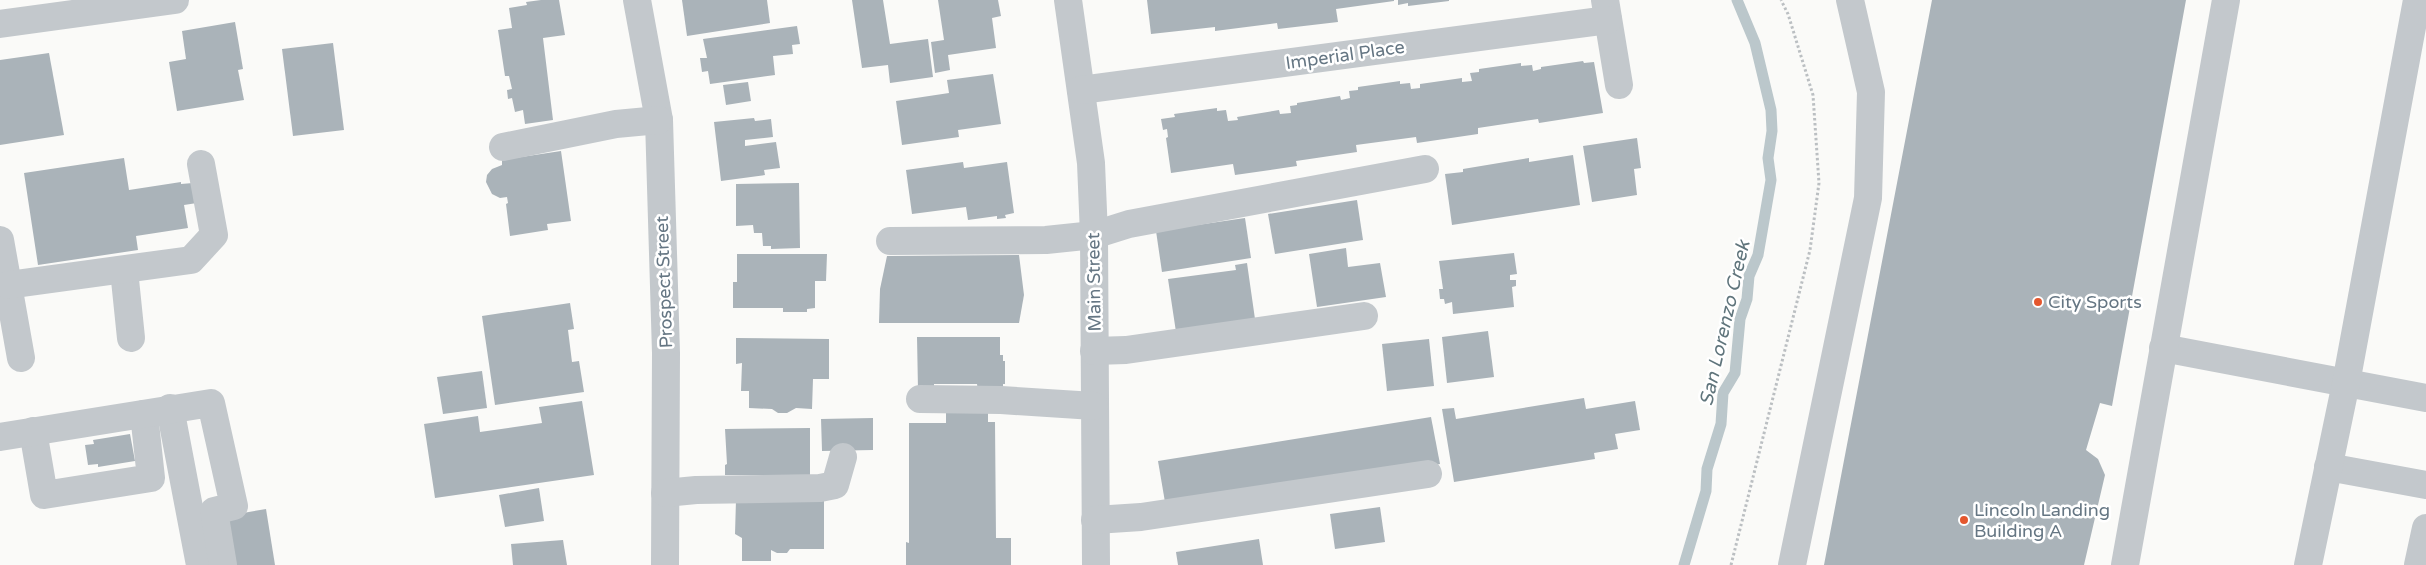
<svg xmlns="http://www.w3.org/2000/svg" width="2426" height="565" viewBox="0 0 2426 565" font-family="'Varela Round',sans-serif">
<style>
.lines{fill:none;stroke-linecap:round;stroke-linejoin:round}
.stream{stroke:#bbc7cb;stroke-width:11}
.building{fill:#aab3b9}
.path{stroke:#bbbfc2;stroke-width:3;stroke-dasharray:2.5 2.5;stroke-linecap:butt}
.minor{stroke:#c3c8cc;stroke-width:28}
.poi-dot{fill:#e4572e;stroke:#fff;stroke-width:2}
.labels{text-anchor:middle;stroke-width:5;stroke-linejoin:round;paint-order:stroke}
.street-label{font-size:18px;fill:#657683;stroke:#fff}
.poi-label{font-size:18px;fill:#657683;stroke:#fff;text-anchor:start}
.water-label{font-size:19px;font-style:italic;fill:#60757c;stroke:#fff}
</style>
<rect width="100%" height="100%" fill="#fafaf8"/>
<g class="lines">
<polyline class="stream" points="1684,565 1706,491 1707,469 1721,424 1723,393 1735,373 1740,319 1747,299 1749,276 1758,255 1771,180 1768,158 1772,131 1771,110 1755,43 1737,0"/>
</g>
<g class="building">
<polygon points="541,0 559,0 565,35 543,38 553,120 525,124 523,110 515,112 512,98 508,99 507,90 512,89 509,76 505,76 498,30 512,28 509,8 527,5 526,2"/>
<polygon points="682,0 767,0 770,23 687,36"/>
<polygon points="852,0 883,0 890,44 928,39 933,77 890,83 888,65 862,68"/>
<polygon points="938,0 998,0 1001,16 992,18 996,48 948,55 950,70 935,73 931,42 944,40"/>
<polygon points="1147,0 1394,0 1394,1 1336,9 1338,22 1278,29 1277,23 1215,31 1215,27 1151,34"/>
<polygon points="1398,0 1449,0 1449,1 1408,6 1408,3 1398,5"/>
<polygon points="1932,0 2186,0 2112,406 2100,403 2086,450 2098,459 2105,475 2084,565 1824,565"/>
<polygon points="235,22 243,69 238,70 244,100 177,111 169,62 186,59 182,31"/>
<polygon points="797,26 800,44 792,45 793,54 773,56 775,75 710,84 708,71 702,72 700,58 707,58 703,39"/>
<polygon points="333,43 344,130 293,136 282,49"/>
<polygon points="49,53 64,135 0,145 0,60"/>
<polygon points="1583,61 1584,63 1594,62 1603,113 1539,123 1538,119 1478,128 1478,134 1417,143 1416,137 1356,145 1357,152 1296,161 1297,166 1235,175 1233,164 1171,173 1166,138 1168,137 1167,129 1163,130 1161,119 1175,117 1174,114 1217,108 1217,111 1226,110 1228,121 1238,120 1237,117 1279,110 1280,114 1291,113 1290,106 1297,105 1297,103 1340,96 1341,100 1350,98 1349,91 1358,90 1358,87 1400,81 1400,84 1410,83 1411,89 1420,88 1420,84 1462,78 1462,82 1472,81 1470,73 1479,72 1479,69 1521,63 1521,66 1532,65 1533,71 1541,69 1541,67"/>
<polygon points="993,74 1001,124 958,130 959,137 902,145 896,101 949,93 947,80"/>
<polygon points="748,82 751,101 726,105 723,85"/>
<polygon points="754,118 755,121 771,119 773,137 745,140 745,146 776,142 780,168 764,170 765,175 721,181 714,122"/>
<polygon points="1637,138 1641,168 1634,169 1637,195 1592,202 1583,146"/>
<polygon points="561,151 571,221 547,224 548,230 510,236 506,204 508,203 507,197 500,198 492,194 486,182 487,175 492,169 502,165 502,160"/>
<polygon points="1573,155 1580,205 1452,225 1445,174 1463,172 1463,169 1529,158 1529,162"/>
<polygon points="124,158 129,190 181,182 181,184 193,183 197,203 184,205 188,228 136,236 138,250 38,265 24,173"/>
<polygon points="963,162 964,168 1007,162 1014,213 1005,215 1006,218 997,219 997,216 968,220 966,207 912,214 906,170"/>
<polygon points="799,183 800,248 771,249 771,246 763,246 762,233 754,233 753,225 736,226 736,184"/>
<polygon points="1357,200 1363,240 1275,254 1268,214"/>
<polygon points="1245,218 1251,258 1162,272 1156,231"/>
<polygon points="1346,248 1348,267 1380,263 1386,297 1317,307 1309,254"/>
<polygon points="1514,253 1517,274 1510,275 1510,280 1516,280 1516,286 1512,287 1514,307 1453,314 1452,302 1445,304 1444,299 1440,299 1439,289 1443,289 1439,261"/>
<polygon points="737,254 827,254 826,281 815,281 815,308 807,309 807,312 783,312 783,308 733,308 733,282 737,282"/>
<polygon points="1019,255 1024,295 1019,323 879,323 880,289 887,256"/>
<polygon points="1247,263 1255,319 1176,332 1168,279 1236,270 1235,265"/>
<polygon points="570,303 574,329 568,330 572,362 579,361 584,392 495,405 482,316"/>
<polygon points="1488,331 1494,377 1447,383 1442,337"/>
<polygon points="917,337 1000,337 1000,355 1003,355 1003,361 1005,361 1005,384 1003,384 1003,391 978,391 977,384 934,384 934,390 918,390"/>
<polygon points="736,338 829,339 829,379 813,379 812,409 796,408 787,413 778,413 772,409 749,408 749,391 741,391 742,363 736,364"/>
<polygon points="1429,339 1434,386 1387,391 1382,344"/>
<polygon points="482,371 487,408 443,414 437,377"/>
<polygon points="1584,398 1586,409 1635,401 1640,430 1615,434 1618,449 1594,453 1595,459 1454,482 1442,409 1454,408 1456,419"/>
<polygon points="582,401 594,475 435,498 424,424 478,416 480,432 542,423 539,407"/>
<polygon points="946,412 988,413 988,422 995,422 996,538 1011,538 1011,565 906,565 906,542 909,543 909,423 946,423"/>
<polygon points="1431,417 1440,464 1166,508 1158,461"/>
<polygon points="873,418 873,450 822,451 821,419"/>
<polygon points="810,428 810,475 725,475 725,465 727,464 725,429"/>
<polygon points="130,434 135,461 98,467 98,464 88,465 85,445 94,444 93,440"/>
<polygon points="539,488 544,521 505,527 499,495"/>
<polygon points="736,500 824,501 824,549 790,549 787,553 777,553 771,550 771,561 742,561 742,538 735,534"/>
<polygon points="1380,507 1385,542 1335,549 1330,514"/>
<polygon points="266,509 275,565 227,565 220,517"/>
<polygon points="1259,539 1263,565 1178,565 1176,552"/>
<polygon points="563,540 567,565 513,565 511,544"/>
</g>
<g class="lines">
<polyline class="path" points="1731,565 1810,250 1819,183 1813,95 1788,14 1781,0"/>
<g class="minor">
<polyline points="637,0 659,120 666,353 665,565"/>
<polyline points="1068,0 1091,163 1094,235 1096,565"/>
<polyline points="1605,0 1619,85"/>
<polyline points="0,24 175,0"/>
<polyline points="1081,90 1608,20"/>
<polyline points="503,147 616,124 659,120"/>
<polyline points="0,240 21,358"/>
<polyline points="890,241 1046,240 1094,235 1129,224 1425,169"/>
<polyline points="124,270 131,338"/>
<polyline points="8,285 191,260 214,235 201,164"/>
<polyline points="2163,348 2426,398"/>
<polyline points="1094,351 1126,350 1364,316"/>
<polyline points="920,399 1001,400 1094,406"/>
<polyline points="170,408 200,565"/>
<polyline points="33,431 44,495 151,478 144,414"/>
<polyline points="0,437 211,403 234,506 214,511 223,565"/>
<polyline points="2328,467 2426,485"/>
<polyline points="665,493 696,490 820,488 835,485 843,457"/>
<polyline points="1095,520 1141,517 1428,474"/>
<polyline points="1792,565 1868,198 1871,92 1850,0"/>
<polyline points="2125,565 2226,0"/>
<polyline points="2308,565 2346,383 2417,0"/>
<polyline points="2418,565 2426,528"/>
</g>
</g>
<g class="poi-dot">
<circle cx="2038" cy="302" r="5"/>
<circle cx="1964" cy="520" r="5"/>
</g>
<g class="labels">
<g class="street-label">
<text transform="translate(1345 55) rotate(-8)" y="6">Imperial Place</text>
<text transform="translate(664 282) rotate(-92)" y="6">Prospect Street</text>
<text transform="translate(1094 282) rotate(-91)" y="6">Main Street</text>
</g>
<g class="poi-label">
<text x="2048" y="308">City Sports</text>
<text x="1974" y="516">Lincoln Landing<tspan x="1974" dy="21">Building A</tspan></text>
</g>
<g class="water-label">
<text transform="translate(1724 323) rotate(-77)" y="7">San Lorenzo Creek</text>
</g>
</g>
</svg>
